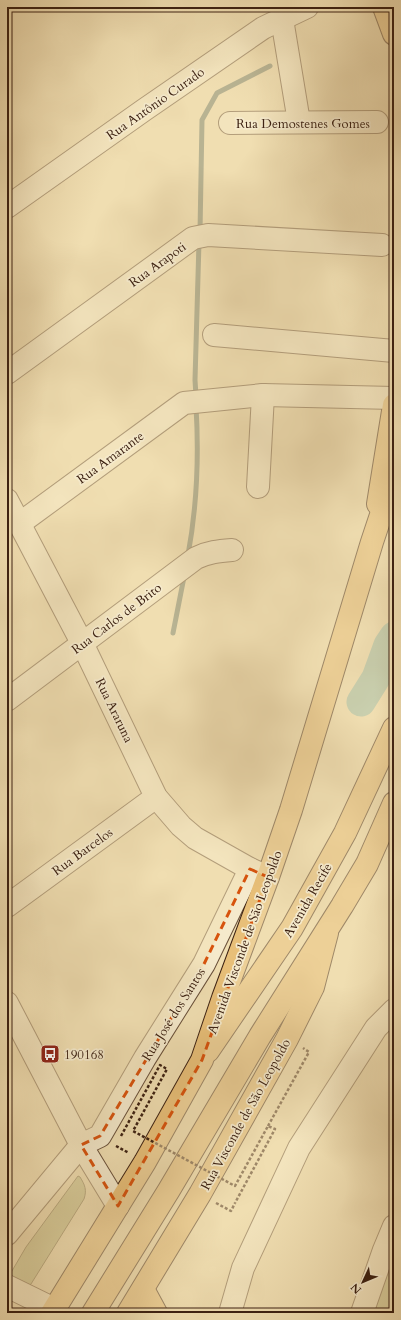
<svg xmlns="http://www.w3.org/2000/svg" width="401" height="1320" viewBox="0 0 401 1320" font-family="Cardo,serif">
<style>
.green{fill:#c0bf87;stroke:#7e704c}
.lines{fill:none;stroke-linecap:round;stroke-linejoin:round}
.stream{stroke:#747e6e;stroke-width:5}
.river{stroke:#9abcac;stroke-width:29}
.minor-casing{stroke:#69503a;stroke-width:24}
.major-casing{stroke:#3c2112;stroke-width:24}
.highway-casing{stroke:#3c2112;stroke-width:24}
.path{stroke:#3c2112;stroke-width:2.5;stroke-dasharray:3 2;stroke-linecap:butt}
.minor{stroke:#f5eacc;stroke-width:22}
.major{stroke:#e8bf78;stroke-width:22}
.highway{stroke:#e8bf78;stroke-width:22}
.path-bridge{stroke:#3c2112;stroke-width:2.5;stroke-dasharray:3 2;stroke-linecap:butt}
.marked{fill:none;stroke:#d7530d;stroke-width:3;stroke-dasharray:8 5;stroke-linejoin:round}
.labels{text-anchor:middle;stroke-width:3.5;stroke-linejoin:round;paint-order:stroke}
.street-label{font-size:13px;fill:#3c2112;stroke:#f5eacc}
.poi-label{font-size:13px;fill:#3c2112;stroke:#f5eacc;text-anchor:start}
</style>
<rect width="100%" height="100%" fill="#f0deb1"/>
<filter id="stains"><feTurbulence type="fractalNoise" baseFrequency=".005" numOctaves="4"/><feColorMatrix values="0 0 0 0 .2 0 0 0 0 .09 0 0 0 0 .02 0 0 0 .5 -.17"/></filter>
<radialGradient id="worn" r=".72"><stop offset=".6" stop-color="#630" stop-opacity="0"/><stop offset="1" stop-color="#630" stop-opacity=".3"/></radialGradient>
<g class="green">
<path d="M78 1176 80 1177C85 1185 87 1190 84 1199L31 1284 28 1286 9 1276 26 1247Z"/>
<polygon points="394,1256 394,1305 391,1313 373,1313"/>
</g>
<g class="lines">
<g class="stream">
<polyline points="200,232 202,120 217,93 270,66"/>
<polyline points="196,396 195,380 199,242"/>
<path d="M188 555C197 506 199 456 196 406"/>
<polyline points="173,633 184,577"/>
</g>
<polyline class="river" points="361,702 376,678 388,645 394,636"/>
<defs>
<g id="minor">
<polyline points="282,19 299,122"/>
<polyline points="230,123 377,122"/>
<polyline points="7,207 144,110 263,28 307,7"/>
<polyline points="214,335 394,351"/>
<polyline points="7,373 193,238 208,235 382,245"/>
<polyline points="258,487 263,395"/>
<polyline points="7,500 82,643 156,797 181,826 195,838 250,869 268,877"/>
<polyline points="19,524 184,403 263,395 394,398"/>
<path d="M7 700 196 558C208 552 219 551 232 550"/>
<polyline points="7,906 156,797"/>
<polyline points="7,1003 81,1145 118,1206"/>
<polyline points="7,1234 81,1145 100,1136 145,1058 204,964 250,869"/>
<polyline points="7,1286 54,1309"/>
<polyline points="230,1313 243,1268 299,1148 376,1028 394,1010"/>
<polyline points="362,1313 384,1250 394,1226"/>
</g>
<g id="major">
<polyline points="384,7 394,34"/>
<polyline points="378,504 394,405"/>
<polyline points="208,1051 292,928 345,833 394,728"/>
<polyline points="143,1289 156,1313"/>
<polyline points="128,1313 200,1194 287,1039 313,987 327,933"/>
</g>
<g id="highway">
<polyline points="52,1313 145,1162 202,1060 223,998 268,877 291,810 372,542 394,476"/>
<polyline points="93,1313 169,1190 260,1036 342,906 367,864 394,803"/>
</g>
</defs>
<use href="#minor" class="minor-casing"/>
<use href="#major" class="major-casing"/>
<use href="#highway" class="highway-casing"/>
<g class="path">
<polyline points="268,1126 309,1052 303,1048"/>
<polyline points="116,1146 129,1153"/>
<polyline points="216,1203 231,1211 235,1203"/>
</g>
<use href="#minor" class="minor"/>
<use href="#major" class="major"/>
<use href="#highway" class="highway"/>
<polyline class="path-bridge" points="121,1136 160,1065 167,1069 133,1131 235,1186 268,1126 275,1129 235,1203"/>
</g>
<path d="M0 0H401V1320H0ZM250 869 268 877 202 1060 118 1206 81 1145 100 1136 204 964Z" fill="#f0deb1" fill-opacity=".55" fill-rule="evenodd"/>
<path class="marked" d="M250 869 268 877 202 1060 118 1206 81 1145 100 1136 204 964Z"/>
<defs>
<symbol id="bus-square" viewBox="-11 -11 22 22"><rect x="-9" y="-9" width="18" height="18" rx="4" fill="#8f2418" stroke="#f5eacc"/><path d="M-5-6H5V4H4V6H2V4H-2V6H-4V4H-5ZM-3.5-4V0h7V-4ZM-3.5 1.2v1.5H-2V1.2ZM2 1.2v1.5H3.5V1.2Z" fill="#fff"/></symbol>
</defs>
<g fill-rule="evenodd">
<use href="#bus-square" x="39" y="1043" width="22" height="22"/>
</g>
<g class="labels">
<g class="street-label">
<text transform="translate(155 103) rotate(-35)" y="5">Rua Antônio Curado</text>
<text x="303" y="128">Rua Demostenes Gomes</text>
<text transform="translate(157 264) rotate(-36)" y="5">Rua Arapoti</text>
<text transform="translate(110 457) rotate(-36)" y="5">Rua Amarante</text>
<text transform="translate(116 618) rotate(-37)" y="5">Rua Carlos de Brito</text>
<text transform="translate(115 710) rotate(64)" y="5">Rua Araruna</text>
<text transform="translate(82 851) rotate(-36)" y="5">Rua Barcelos</text>
<text transform="translate(307 900) rotate(-60)" y="5">Avenida Recife</text>
<text transform="translate(244 942) rotate(-70)" y="5">Avenida Visconde de São Leopoldo</text>
<text transform="translate(173 1014) rotate(-58)" y="5">Rua José dos Santos</text>
<text transform="translate(245 1114) rotate(-61)" y="5">Rua Visconde de São Leopoldo</text>
</g>
<g class="poi-label">
<text x="64" y="1059">190168</text>
</g>
</g>
<rect width="401" height="1320" fill="none" stroke="#f0deb1" stroke-width="24"/>
<rect x="8" y="8" width="385" height="1304" fill="none" stroke="#3c2112" stroke-width="2"/>
<rect x="12" y="12" width="377" height="1296" fill="none" stroke="#3c2112"/>
<g transform="translate(363 1282) rotate(226)" stroke="#f5eacc" stroke-width="3" paint-order="stroke">
<path d="M0-3L7 15L0 10L-7 15Z" fill="#3c2112"/>
<text y="-6" font-size="11" font-weight="bold" text-anchor="middle" fill="#3c2112">N</text>
</g>
<rect width="100%" height="100%" filter="url(#stains)"/>
<rect width="100%" height="100%" fill="url(#worn)"/>
</svg>
